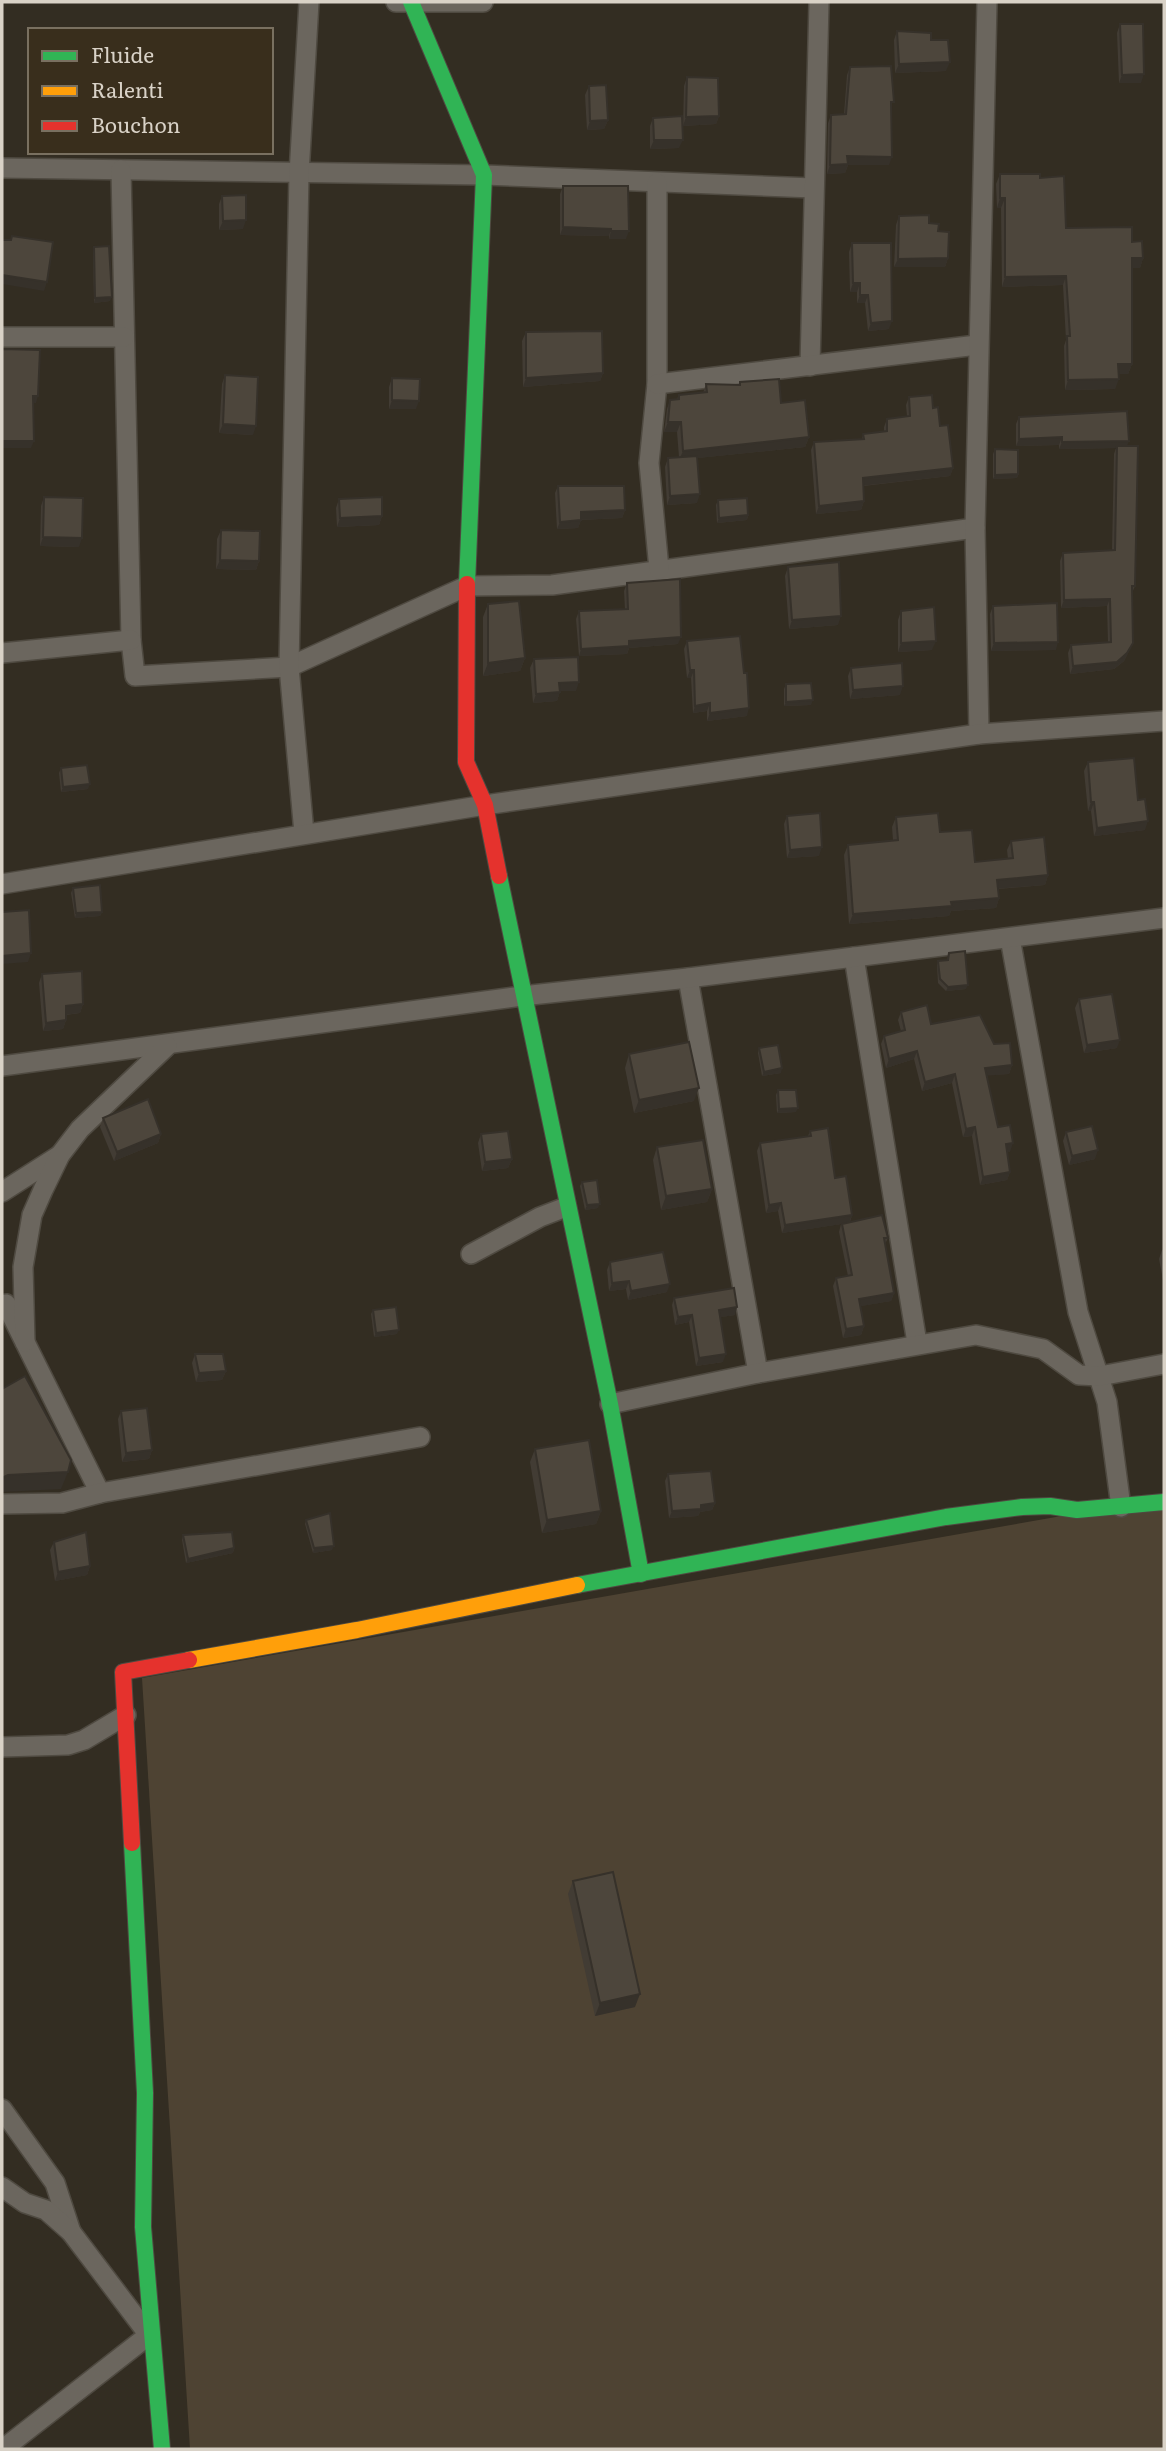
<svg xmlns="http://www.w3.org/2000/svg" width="1166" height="2451" viewBox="0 0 1166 2451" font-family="Literata,serif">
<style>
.green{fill:#4e4333}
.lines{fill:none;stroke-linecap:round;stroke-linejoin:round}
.street-casing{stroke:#4f4a41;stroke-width:22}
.fast-casing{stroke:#4f4a41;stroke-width:18}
.slow-casing{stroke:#4f4a41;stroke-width:18}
.jam-casing{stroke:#4f4a41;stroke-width:18}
.street{stroke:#6b665e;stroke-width:19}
.fast{stroke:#30b455;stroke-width:16}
.slow{stroke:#ff9f0a;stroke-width:16}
.jam{stroke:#e5322d;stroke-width:16}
.wall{fill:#423c34}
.shaded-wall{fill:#36312a}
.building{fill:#4d463c;stroke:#36312a;stroke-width:2}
</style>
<rect width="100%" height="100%" fill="#332d22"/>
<polygon class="green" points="1164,1498 1164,2449 190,2449 142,1678"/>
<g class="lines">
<defs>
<g id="street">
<polyline points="396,2 483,2"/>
<polyline points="2,168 484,175 813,188"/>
<polyline points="121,170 131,640 135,676 289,667 467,586 552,585 975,528"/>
<polyline points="657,183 657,384 649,463 659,569"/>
<polyline points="2,337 124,337"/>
<polyline points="810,366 819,2"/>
<polyline points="657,384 977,345"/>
<polyline points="2,653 131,640"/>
<polyline points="979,734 975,528 987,2"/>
<polyline points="304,833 289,667 299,174 309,2"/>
<polyline points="2,884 485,805 979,734 1164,721"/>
<polyline points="1010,938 1078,1312 1107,1402 1121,1507"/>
<polyline points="854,957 917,1343"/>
<polyline points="688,978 758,1373"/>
<polyline points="2,1066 522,996 688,978 1164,918"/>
<polyline points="2,1192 60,1155"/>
<polyline points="471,1254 540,1217 566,1207"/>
<polyline points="2,1307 6,1304 100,1493"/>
<polyline points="25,1342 23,1267 32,1215 43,1190 60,1155 80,1129 167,1046"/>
<polyline points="610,1404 758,1373 976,1335 1043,1349 1079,1375 1100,1376 1164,1364"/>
<polyline points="2,1504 62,1503 100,1493 420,1437"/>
<polyline points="2,1747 68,1745 84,1740 126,1715"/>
<polyline points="2,2109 55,2183 71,2232"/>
<polyline points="2,2187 25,2203 46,2210 71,2232 149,2335 3,2449"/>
</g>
<g id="fast">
<polyline points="411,2 484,175 467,584"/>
<polyline points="499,876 610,1404 641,1574"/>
<polyline points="577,1585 946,1517 1022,1507 1050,1506 1077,1510 1164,1502"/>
<polyline points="132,1843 145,2093 143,2227 162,2449"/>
</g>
<polyline id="slow" points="189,1660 357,1630 577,1585"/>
<g id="jam">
<polyline points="467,584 466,762 485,805 499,876"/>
<polyline points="132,1843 123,1672 189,1660"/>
</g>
</defs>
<use href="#street" class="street-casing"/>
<use href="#fast" class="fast-casing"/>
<use href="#slow" class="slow-casing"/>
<use href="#jam" class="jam-casing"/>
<use href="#street" class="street"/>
<use href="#fast" class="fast"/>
<use href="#slow" class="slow"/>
<use href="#jam" class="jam"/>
</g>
<g class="wall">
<polygon points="1120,24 1141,83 1119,83 1117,33"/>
<polygon points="897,31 931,40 946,71 895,73 894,40"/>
<polygon points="850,67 892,109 889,165 848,165 845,173 827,174 828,123 831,115 844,114 847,75"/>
<polygon points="687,77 719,116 716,124 683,126 684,86"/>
<polygon points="589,86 608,120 604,129 587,130 585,95"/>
<polygon points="653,118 679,148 650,149 650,126"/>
<polygon points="1000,174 1040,178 1066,228 1132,242 1143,258 1140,268 1132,268 1132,364 1128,374 1118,374 1115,389 1065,390 1064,346 1066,340 1063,285 1002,287 1001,208 997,208 996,184"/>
<polygon points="563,186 626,239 609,239 609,236 560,235 560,194"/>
<polygon points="222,196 243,229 219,230 219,204"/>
<polygon points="899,216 929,223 938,231 948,258 945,267 894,267 896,225"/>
<polygon points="852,243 889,329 868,331 865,303 857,303 857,292 850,292 849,252"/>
<polygon points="94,247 110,301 94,303 93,251"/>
<polygon points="526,332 603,373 600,381 523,387 522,341"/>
<polygon points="225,375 253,435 219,433 222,384"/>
<polygon points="392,378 416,409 389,409 389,387"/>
<polygon points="740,382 781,403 809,437 805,447 697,458 697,503 667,505 665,467 668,458 679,457 677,432 664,432 667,409 670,400 677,399 679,395 703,393 706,384 739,385"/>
<polygon points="909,397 933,408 953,468 950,476 863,486 864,501 861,510 816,514 811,450 814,442 862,439 863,434 884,432 884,427 887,419 907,416 906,405"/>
<polygon points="1019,417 1127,446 1135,586 1132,593 1133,643 1124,661 1114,669 1070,674 1068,653 1071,645 1108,642 1107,606 1061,608 1060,561 1063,553 1112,550 1114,454 1116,448 1059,449 1059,445 1016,446 1016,424"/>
<polygon points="995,449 1018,474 1017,478 993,479 993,454"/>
<polygon points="558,486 625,510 622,518 581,520 578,528 557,529 555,493"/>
<polygon points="44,497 79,547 40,546 41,506"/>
<polygon points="339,499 382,516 379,525 337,527 336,508"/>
<polygon points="718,500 748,515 747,520 717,523 716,505"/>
<polygon points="221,530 259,561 256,570 216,569 217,539"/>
<polygon points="788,567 838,625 789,629 785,576"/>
<polygon points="627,583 678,644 629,648 627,654 579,656 576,619 579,611 625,610 624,591"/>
<polygon points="488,604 525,658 520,671 483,676 483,617"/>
<polygon points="993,606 1056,650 991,651 990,614"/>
<polygon points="901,611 932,650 898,652 898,620"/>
<polygon points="687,641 744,673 747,716 707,721 707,711 693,713 691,678 687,678 684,649"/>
<polygon points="534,659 576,691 560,691 557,701 533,703 530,668"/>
<polygon points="851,668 900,695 850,699 848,676"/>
<polygon points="786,684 811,705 784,706 784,689"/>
<polygon points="1088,762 1138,800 1145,830 1094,836 1091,811 1088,811 1084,771"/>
<polygon points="61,768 88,789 61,792 59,773"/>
<polygon points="787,816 819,856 787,858 784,824"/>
<polygon points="896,817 940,832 975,862 1008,859 1007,850 1011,841 1048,875 1045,885 998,889 999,898 996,908 951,911 949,916 849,924 844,855 848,845 893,840 892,827"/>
<polygon points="73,888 102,912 100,916 75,918 71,893"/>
<polygon points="949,953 966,989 946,991 938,983 937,965 938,961 947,960"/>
<polygon points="42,974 83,1004 80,1013 66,1015 66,1020 63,1029 43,1031 39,983"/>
<polygon points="1079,999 1117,1048 1084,1053 1075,1008"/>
<polygon points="901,1012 931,1024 994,1044 1012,1065 1009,1074 987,1075 998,1127 1010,1152 1007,1152 1010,1172 1007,1180 980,1185 972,1136 963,1137 952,1083 922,1091 914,1059 886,1068 881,1044 884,1036 901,1031 898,1020"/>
<polygon points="759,1048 781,1073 762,1076 758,1053"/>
<polygon points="629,1054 694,1101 634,1113 625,1068"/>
<polygon points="778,1090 796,1112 777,1113 776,1095"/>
<polygon points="103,1118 161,1134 158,1143 114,1161 100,1127"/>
<polygon points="810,1131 835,1178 852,1215 850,1222 888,1238 885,1244 894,1293 891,1301 860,1306 864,1326 861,1335 843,1338 833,1286 836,1278 848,1276 839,1232 841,1224 782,1233 778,1211 766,1213 757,1151 760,1143 808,1136"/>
<polygon points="1066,1132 1095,1159 1069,1165 1063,1141"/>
<polygon points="481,1134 512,1159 508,1168 482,1171 478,1143"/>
<polygon points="657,1147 712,1189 707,1202 661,1210 653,1160"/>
<polygon points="582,1182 598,1208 585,1210 580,1186"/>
<polygon points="1164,1249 1164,1285 1159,1259 1162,1250"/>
<polygon points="610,1262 667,1292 628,1300 626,1289 609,1291 607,1270"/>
<polygon points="674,1298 735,1315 720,1317 723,1362 696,1366 689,1322 675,1325 672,1305"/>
<polygon points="373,1310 397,1334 374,1337 371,1314"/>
<polygon points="195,1354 226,1371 222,1380 196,1382 192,1363"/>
<polygon points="121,1411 152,1450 149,1459 122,1462 118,1419"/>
<polygon points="535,1449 601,1511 596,1524 542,1533 530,1462"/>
<polygon points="668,1474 715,1503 712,1510 700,1512 698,1516 669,1518 665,1481"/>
<polygon points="306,1520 332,1550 313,1553 305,1524"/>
<polygon points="183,1535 234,1548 233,1553 186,1563 182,1540"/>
<polygon points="54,1542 90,1566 87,1575 55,1581 50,1550"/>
<polygon points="573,1881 635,2007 595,2016 568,1894"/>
</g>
<g class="shaded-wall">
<polygon points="950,62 946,71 895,73 899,64"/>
<polygon points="1144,74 1141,83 1119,83 1122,75"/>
<polygon points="719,116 716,124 683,126 686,117"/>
<polygon points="608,120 604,129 587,130 590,121"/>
<polygon points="654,140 683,140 679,148 650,149"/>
<polygon points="847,156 892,157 889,165 848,165 845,173 827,174 830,165"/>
<polygon points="1000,198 1005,198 1001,208 997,208"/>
<polygon points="246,220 243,229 219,230 223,221"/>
<polygon points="563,227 611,229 609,236 560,235"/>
<polygon points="611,231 629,231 626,239 609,239"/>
<polygon points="948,258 945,267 894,267 898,259"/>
<polygon points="1132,258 1143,258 1140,268 1128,268"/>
<polygon points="2,275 47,282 44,291 2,284"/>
<polygon points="1066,276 1063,285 1002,287 1005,277"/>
<polygon points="853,283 860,283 857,292 850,292"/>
<polygon points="860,295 868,295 865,303 857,303"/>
<polygon points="112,297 110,301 94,303 95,298"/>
<polygon points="892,321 889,329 868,331 871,323"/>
<polygon points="1118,364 1132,364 1128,374 1114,374"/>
<polygon points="603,373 600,381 523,387 526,378"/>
<polygon points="1119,379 1115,389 1065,390 1068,380"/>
<polygon points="33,396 38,396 36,403 31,403"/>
<polygon points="392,400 419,401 416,409 389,409"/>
<polygon points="668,422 681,422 677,432 664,432"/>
<polygon points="223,424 256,426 253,435 219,433"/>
<polygon points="809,437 805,447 679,460 683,451"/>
<polygon points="1062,437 1059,445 1016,446 1019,439"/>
<polygon points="2,441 34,441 31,448 2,448"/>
<polygon points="1129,441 1126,448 1059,449 1062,442"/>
<polygon points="953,468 950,476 860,486 863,478"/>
<polygon points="1018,474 1017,478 993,479 995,475"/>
<polygon points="700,494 697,503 667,505 670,496"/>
<polygon points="864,501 861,510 816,514 819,506"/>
<polygon points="625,510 622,518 578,520 581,512"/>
<polygon points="748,515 747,520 717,523 719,518"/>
<polygon points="382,516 379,525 337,527 340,518"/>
<polygon points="581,520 578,528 557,529 560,522"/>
<polygon points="43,537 82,538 79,547 40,546"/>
<polygon points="220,560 259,561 256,570 216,569"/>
<polygon points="1110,599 1107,606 1061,608 1064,600"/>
<polygon points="841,616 838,625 789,629 792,620"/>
<polygon points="681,637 678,644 629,648 627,654 579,656 581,649 629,641"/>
<polygon points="936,641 932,650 898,652 901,643"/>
<polygon points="1058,642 1056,650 991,651 994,643"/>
<polygon points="1133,643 1124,661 1114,669 1070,674 1073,666"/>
<polygon points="525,658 520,671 483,676 488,663"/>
<polygon points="690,670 694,670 691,678 687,678"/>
<polygon points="579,682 576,691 556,691 559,683"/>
<polygon points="903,686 900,695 850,699 853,690"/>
<polygon points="560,692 557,701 533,703 536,694"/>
<polygon points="813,700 811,705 784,706 786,702"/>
<polygon points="710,703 707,711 693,713 695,706"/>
<polygon points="749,708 747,716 707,721 710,713"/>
<polygon points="90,784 88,789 61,792 63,787"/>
<polygon points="1091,802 1094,802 1091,811 1088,811"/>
<polygon points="1148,821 1145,830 1094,836 1097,828"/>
<polygon points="822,847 819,856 787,858 790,850"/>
<polygon points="1048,875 1045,885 994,889 997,880"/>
<polygon points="999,898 996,908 951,911 949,916 849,924 853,914 951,902"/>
<polygon points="102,912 100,916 75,918 76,913"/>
<polygon points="31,953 28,962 2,964 2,956"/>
<polygon points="968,985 966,989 946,991 948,987"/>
<polygon points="83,1004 80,1013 63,1015 66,1006"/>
<polygon points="66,1020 63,1029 43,1031 46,1023"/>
<polygon points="1120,1040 1117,1048 1084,1053 1087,1045"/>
<polygon points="917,1051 914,1059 886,1068 889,1059"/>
<polygon points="1012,1065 1009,1074 982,1076 985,1068"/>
<polygon points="782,1068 781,1073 762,1076 764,1072"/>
<polygon points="955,1074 952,1083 922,1091 925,1082"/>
<polygon points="699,1088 694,1101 634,1113 639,1100"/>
<polygon points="798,1108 796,1112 777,1113 779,1109"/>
<polygon points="975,1127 972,1136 963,1137 966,1129"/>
<polygon points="161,1134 158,1143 114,1161 117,1152"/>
<polygon points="1013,1143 1010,1152 1003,1153 1006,1144"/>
<polygon points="1098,1150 1095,1159 1069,1165 1072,1156"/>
<polygon points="512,1159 508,1168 482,1171 485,1162"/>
<polygon points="1010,1172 1007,1180 980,1185 983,1177"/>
<polygon points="712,1189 707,1202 661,1210 666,1196"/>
<polygon points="781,1203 778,1211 766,1213 769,1205"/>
<polygon points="600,1204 598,1208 585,1210 587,1205"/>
<polygon points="852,1215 849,1223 782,1233 785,1225"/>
<polygon points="629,1281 626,1289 609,1291 612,1283"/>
<polygon points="670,1284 667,1292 628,1300 631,1291"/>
<polygon points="894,1293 891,1301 856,1307 859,1299"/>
<polygon points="737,1307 735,1315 716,1318 719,1310"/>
<polygon points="692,1315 689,1322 675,1325 678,1317"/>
<polygon points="864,1326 861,1335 843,1338 846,1329"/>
<polygon points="399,1330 397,1334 374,1337 376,1333"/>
<polygon points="726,1354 723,1362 696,1366 699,1358"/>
<polygon points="226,1371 222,1380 196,1382 199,1373"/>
<polygon points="152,1450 149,1459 122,1462 126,1453"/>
<polygon points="68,1472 61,1489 2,1492 2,1478 8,1475"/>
<polygon points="715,1503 712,1510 700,1512 698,1516 669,1518 672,1511"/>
<polygon points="601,1511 596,1524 542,1533 547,1520"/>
<polygon points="334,1546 332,1550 313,1553 314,1548"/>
<polygon points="234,1548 233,1553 186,1563 188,1559"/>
<polygon points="90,1566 87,1575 55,1581 58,1572"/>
<polygon points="640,1994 635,2007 595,2016 600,2003"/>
</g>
<g class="building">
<polygon points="1120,24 1143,24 1144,74 1122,75"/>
<polygon points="897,31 931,33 931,40 948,40 950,62 899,64"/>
<polygon points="891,66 894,102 891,102 892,157 847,156 848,164 830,165 831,115 846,114 850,67"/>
<polygon points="687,77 718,78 719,116 686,117"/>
<polygon points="606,85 608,120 590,121 589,86"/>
<polygon points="682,116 683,140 654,140 653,118"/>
<polygon points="1000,174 1040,174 1040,178 1064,176 1066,228 1132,227 1132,242 1142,241 1143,258 1132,258 1132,364 1118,364 1119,379 1068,380 1067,336 1070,336 1066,276 1005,277 1005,198 1000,198"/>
<polygon points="563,186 628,186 629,231 611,231 611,229 563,227"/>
<polygon points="246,195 246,220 223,221 222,196"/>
<polygon points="929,215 929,223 939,224 938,231 949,232 948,258 898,259 899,216"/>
<polygon points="12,236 53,242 47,282 2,275 2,240 11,240"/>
<polygon points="852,243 891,243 892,321 871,323 868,295 860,295 860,283 853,283"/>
<polygon points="109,246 112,297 95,298 94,247"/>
<polygon points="602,331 603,373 526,378 526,332"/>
<polygon points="2,349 40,350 38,396 33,396 34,441 2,441"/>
<polygon points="225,375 258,377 256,426 223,424"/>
<polygon points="392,378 420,379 419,401 392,400"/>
<polygon points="779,379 781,403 805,400 809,437 683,451 681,422 668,422 670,400 679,399 679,395 707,392 706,384 740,385 740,382"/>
<polygon points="932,395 933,408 938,407 940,426 948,425 953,468 863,478 864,501 819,506 814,442 864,439 863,434 887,431 887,419 910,416 909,397"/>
<polygon points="1127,411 1129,441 1062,442 1062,437 1019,439 1019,417"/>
<polygon points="1117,446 1138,446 1135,586 1132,586 1133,643 1127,653 1117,662 1073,666 1071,645 1111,642 1110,599 1064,600 1063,553 1115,550"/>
<polygon points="995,449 1018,450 1018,474 995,475"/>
<polygon points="697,456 700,494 670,496 668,458"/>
<polygon points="558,486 624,486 625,510 581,512 581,520 560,522"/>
<polygon points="44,497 83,498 82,538 43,537"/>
<polygon points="382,497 382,516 340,518 339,499"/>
<polygon points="747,498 748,515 719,518 718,500"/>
<polygon points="221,530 260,531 259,561 220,560"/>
<polygon points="839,562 841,616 792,620 788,567"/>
<polygon points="680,579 681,637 629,641 629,646 581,649 579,611 628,609 627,583"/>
<polygon points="519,601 525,658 488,663 488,604"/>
<polygon points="1057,603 1058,642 994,643 993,606"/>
<polygon points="934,607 936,641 901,643 901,611"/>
<polygon points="740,636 744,673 747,673 749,708 710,713 710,703 695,706 694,670 690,670 687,641"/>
<polygon points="578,657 579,682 559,683 560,692 536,694 534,659"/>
<polygon points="902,663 903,686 853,690 851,668"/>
<polygon points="811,683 813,700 786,702 786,684"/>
<polygon points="1134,758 1138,800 1145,799 1148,821 1097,828 1094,802 1091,802 1088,762"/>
<polygon points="87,765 90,784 63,787 61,768"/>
<polygon points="820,813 822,847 790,850 787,816"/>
<polygon points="938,813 940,832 972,830 975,862 1013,858 1011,841 1044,837 1048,875 997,880 999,898 951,902 952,906 853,914 848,845 898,840 896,817"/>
<polygon points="100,885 102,912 76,913 73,888"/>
<polygon points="29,910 31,953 2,956 2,912"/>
<polygon points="965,951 968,985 948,987 940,979 938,961 948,960 949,953"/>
<polygon points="82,971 83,1004 66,1006 66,1020 46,1023 42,974"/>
<polygon points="1112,994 1120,1040 1087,1045 1079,999"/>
<polygon points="927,1005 931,1024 980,1015 994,1044 1010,1043 1012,1065 985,1068 998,1127 1010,1125 1013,1143 1006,1144 1010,1172 983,1177 975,1127 966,1129 955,1074 925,1082 917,1051 889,1059 884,1036 905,1030 901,1012"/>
<polygon points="689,1042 699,1088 639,1100 629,1054"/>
<polygon points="778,1045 782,1068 764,1072 759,1048"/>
<polygon points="778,1090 796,1090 798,1108 779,1109"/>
<polygon points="148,1099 161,1134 117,1152 103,1118"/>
<polygon points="1092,1126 1098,1150 1072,1156 1066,1132"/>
<polygon points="828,1128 835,1178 846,1176 852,1215 785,1225 781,1203 769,1205 760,1143 811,1136 810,1131"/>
<polygon points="508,1131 512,1159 485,1162 481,1134"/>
<polygon points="703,1140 712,1189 666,1196 657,1147"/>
<polygon points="597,1180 600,1204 587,1205 582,1182"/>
<polygon points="882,1215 888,1238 884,1238 894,1293 859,1299 864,1326 846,1329 836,1278 852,1275 842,1224"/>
<polygon points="663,1252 670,1284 631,1291 629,1281 612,1283 610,1262"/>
<polygon points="734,1288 737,1307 719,1310 726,1354 699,1358 692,1315 678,1317 674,1298"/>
<polygon points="396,1307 399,1330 376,1333 373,1310"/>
<polygon points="195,1354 223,1354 226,1371 199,1373"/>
<polygon points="25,1376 71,1460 68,1472 8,1475 2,1478 2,1389"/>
<polygon points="147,1408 152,1450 126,1453 121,1411"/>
<polygon points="589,1440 601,1511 547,1520 535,1449"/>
<polygon points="711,1471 715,1503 701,1505 701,1509 672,1511 668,1474"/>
<polygon points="330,1513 334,1546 314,1548 306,1520"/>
<polygon points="86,1532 90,1566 58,1572 54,1542"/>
<polygon points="232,1532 234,1548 188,1559 183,1535"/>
<polygon points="613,1872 640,1994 600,2003 573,1881"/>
</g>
<rect width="1166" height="2451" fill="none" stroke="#d9d2c7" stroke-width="7"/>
<rect x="28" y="28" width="245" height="126" fill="#392e1c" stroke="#797060" stroke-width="2"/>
<rect x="42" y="51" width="35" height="10" fill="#30b455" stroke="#797060" stroke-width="2"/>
<text x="91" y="63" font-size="21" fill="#d9d2c7">Fluide</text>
<rect x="42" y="86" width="35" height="10" fill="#ff9f0a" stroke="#797060" stroke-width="2"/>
<text x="91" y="98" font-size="21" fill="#d9d2c7">Ralenti</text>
<rect x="42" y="121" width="35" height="10" fill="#e5322d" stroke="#797060" stroke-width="2"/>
<text x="91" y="133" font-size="21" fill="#d9d2c7">Bouchon</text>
</svg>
